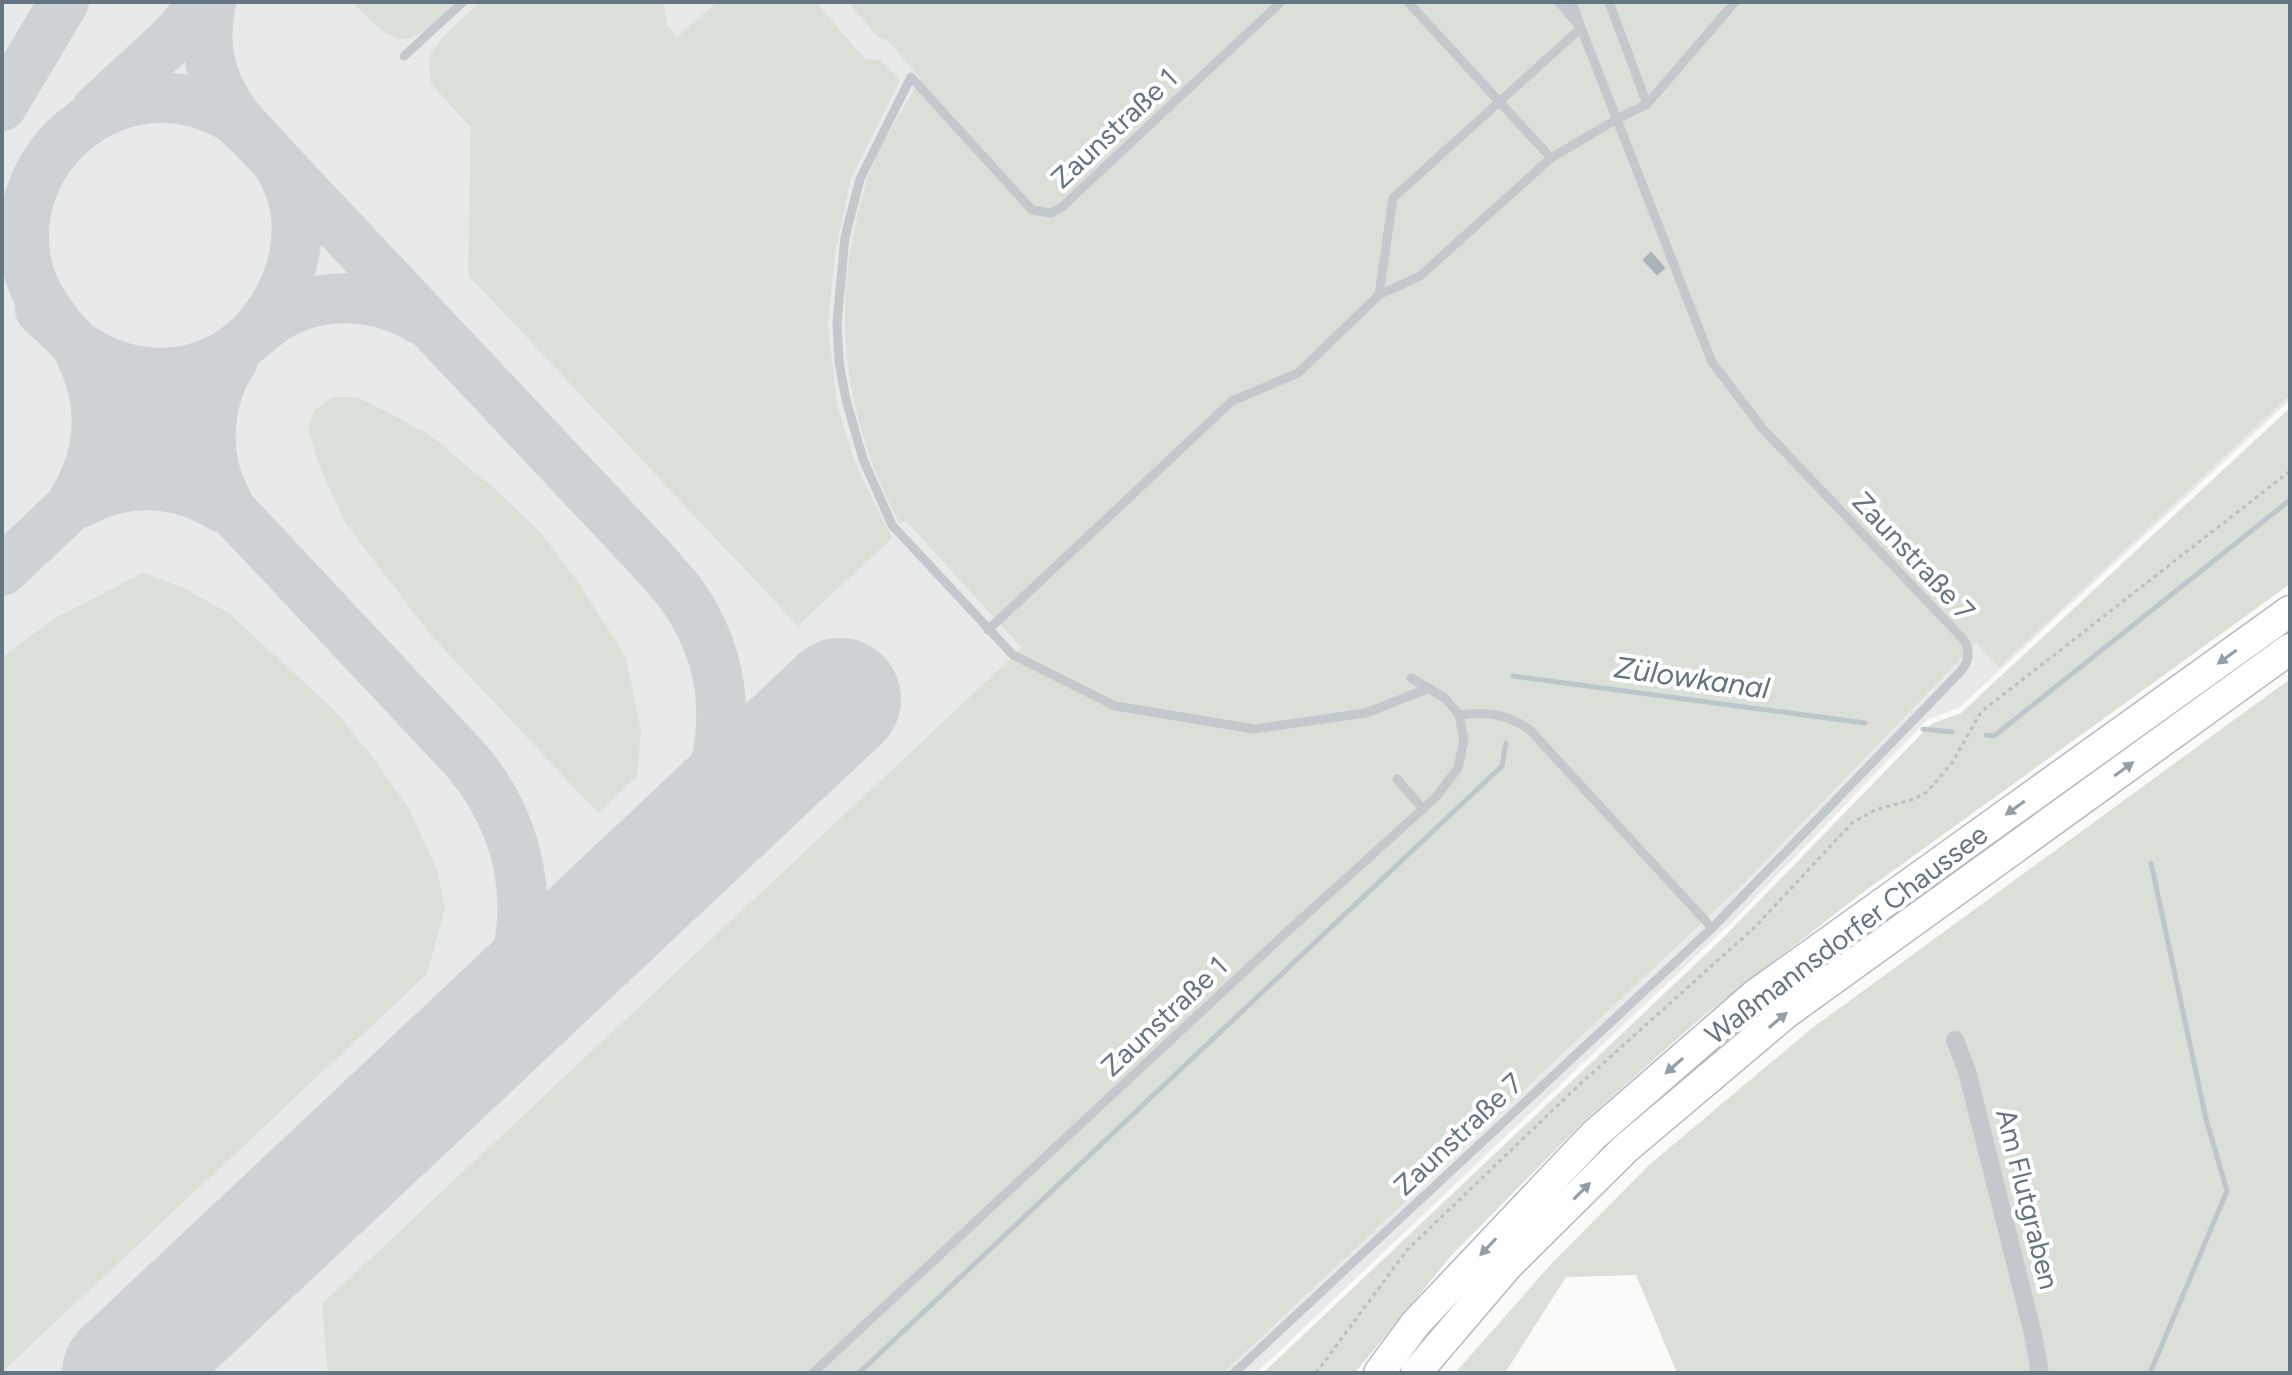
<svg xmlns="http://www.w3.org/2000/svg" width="2292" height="1375" viewBox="0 0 2292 1375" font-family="Figtree,sans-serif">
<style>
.built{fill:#e8e9e9}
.green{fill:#dadfd7}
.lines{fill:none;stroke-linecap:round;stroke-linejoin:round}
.stream{stroke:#bbc7cb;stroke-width:5}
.taxiway{stroke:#ced2d4;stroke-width:50}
.runway{stroke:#ced2d4;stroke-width:122}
.building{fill:#aab3b9;stroke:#dcdcda;stroke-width:2}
.primary-casing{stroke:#b5babe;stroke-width:33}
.path{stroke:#bbbfc2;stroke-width:3;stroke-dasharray:4 4;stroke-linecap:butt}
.lane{stroke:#c3c8cc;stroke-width:9}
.street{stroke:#c3c8cc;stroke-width:18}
.primary{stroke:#fff;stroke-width:30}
.oneway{fill:#939fa8}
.labels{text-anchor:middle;stroke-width:8;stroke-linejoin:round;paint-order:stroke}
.street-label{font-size:28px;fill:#657683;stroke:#fff}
.water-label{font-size:30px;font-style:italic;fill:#60757c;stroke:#fff}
</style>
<rect width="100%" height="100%" fill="#fafaf8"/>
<polygon class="built" points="2,2 2290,2 2290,400 1960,707 1927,720 1734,920 1256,1373 2,1373"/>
<g class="green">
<path d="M352 2H455C406 50 401 53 352 2Z"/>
<polygon points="480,2 663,2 667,25 677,37 717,2 816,2 865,59 880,60 900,80 851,178 835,253 828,326 837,405 855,463 892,538 798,626 468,275 471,128 431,83 429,57 443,37"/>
<path d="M848 2H2290V395L1999 667 1976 643 1746 881 1223 1373H328L322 1304 1022 648 906 521 900 524C841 414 829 301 867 181 877 149 903 108 921 79L887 40 879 38Z"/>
<polygon points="332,397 357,397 427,433 494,488 542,534 576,579 626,657 641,731 637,776 598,813 429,633 345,522 320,467 308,429 314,411"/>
<polygon points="2290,408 2290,584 1858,896 1701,1018 1583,1122 1451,1256 1355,1373 1263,1373 1723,938 1931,724 1961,713"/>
<polygon points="143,573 184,588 230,614 335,711 371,755 409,809 437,870 445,908 427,974 2,1372 2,657 53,619"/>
<polygon points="2290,679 2290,1373 1677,1373 1636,1275 1566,1277 1505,1373 1455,1373 1551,1264 1650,1164 1811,1029"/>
</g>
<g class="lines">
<g class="stream">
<polyline points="1513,676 1865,723"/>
<polyline points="1923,729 1952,732"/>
<polyline points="1986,735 1994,736 2290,500"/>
<polyline points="859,1373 1502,766 1506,743"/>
<polyline points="2150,1373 2227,1191 2206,1119 2151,863"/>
</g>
<g class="taxiway">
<polyline points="2,106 64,2"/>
<polyline points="97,109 176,36 204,2"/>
<path d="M40 310 64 332 467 761C538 846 542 958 472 1045"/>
<path d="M64 332C48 313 34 293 28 269 0 154 124 57 227 115 241 123 253 137 264 148L653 561C668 578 683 594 694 614 740 693 725 793 668 861"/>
<path d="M85 350C124 376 179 381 221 358 240 348 257 331 275 318 320 290 377 293 421 320"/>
<path d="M74 499C101 455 105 401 80 354"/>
<path d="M227 501C203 458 206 401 233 360"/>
<path d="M80 503C126 477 178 480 223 508"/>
<path d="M2 571 251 336C295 290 314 220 277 163 268 150 255 138 244 126 212 89 201 50 211 2"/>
<polyline points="183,1373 191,1333 211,1290"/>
</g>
<polyline class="runway" points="123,1373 840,699"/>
</g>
<polygon class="building" points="1651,250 1667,268 1657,277 1641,260"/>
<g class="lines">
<defs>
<g id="primary">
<polyline points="1379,1373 1416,1323 1594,1135 1755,995 2290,611"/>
<polyline points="1416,1373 1508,1265 1625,1149 1786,1013 2290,649"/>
</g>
</defs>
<use href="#primary" class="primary-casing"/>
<polyline class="path" points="1316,1373 1407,1250 1579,1085 1755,927 1852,823 1875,810 1914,799 1927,792 1952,763 1981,712 2290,471"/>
<g class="lane">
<polyline points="1281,2 1062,207 1051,213 1032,210 911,77 860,179 845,237 837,323 839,362 846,400 863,459 892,525 1013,655 1115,706 1254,729 1366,713 1429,688"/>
<polyline points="1408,2 1551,158"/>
<polyline points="1609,2 1647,104"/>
<polyline points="404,56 463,2"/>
<polyline points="1379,295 1420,276 1551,158 1617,119 1647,104 1735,2"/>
<polyline points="988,630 1232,401 1298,373 1379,295 1393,198 1581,28 1572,2"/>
<path d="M1459 715C1485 711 1506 714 1529 729L1712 928"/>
<polyline points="1397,779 1423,809"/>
<polyline points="813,1373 1289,930 1436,797 1458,768 1464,740 1459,715 1445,698 1411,678"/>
<path d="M1234 1373 1712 928 1960 672C1969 662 1971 651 1963 639L1763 429 1712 362 1581 28 1559 2"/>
</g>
<polyline class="street" points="1955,1040 1967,1071 2033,1334 2040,1373"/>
<use href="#primary" class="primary"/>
</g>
<defs><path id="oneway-solid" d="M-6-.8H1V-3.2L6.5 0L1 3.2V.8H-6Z" transform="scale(2)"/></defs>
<g class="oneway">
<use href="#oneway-solid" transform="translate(2227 657) rotate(144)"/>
<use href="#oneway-solid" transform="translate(2124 769) rotate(-36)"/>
<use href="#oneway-solid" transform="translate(2015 808) rotate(144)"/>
<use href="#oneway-solid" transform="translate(1778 1020) rotate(-40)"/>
<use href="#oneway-solid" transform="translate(1674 1066) rotate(139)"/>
<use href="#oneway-solid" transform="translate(1582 1191) rotate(-45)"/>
<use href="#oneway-solid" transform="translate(1488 1247) rotate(133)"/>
</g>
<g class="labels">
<g class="street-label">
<text transform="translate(1114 128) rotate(-43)" y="10">Zaunstraße 1</text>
<text transform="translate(1914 556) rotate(47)" y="10">Zaunstraße 7</text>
<text transform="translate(1846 934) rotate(-37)" y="10">Waßmannsdorfer Chaussee</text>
<text transform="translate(1164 1016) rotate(-43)" y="10">Zaunstraße 1</text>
<text transform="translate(1458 1134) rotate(-43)" y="10">Zaunstraße 7</text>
<text transform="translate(2028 1199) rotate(76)" y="10">Am Flutgraben</text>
</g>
<g class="water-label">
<text transform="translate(1692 678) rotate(8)" y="10">Zülowkanal</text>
</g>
</g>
<rect width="2292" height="1375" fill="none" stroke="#657683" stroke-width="8"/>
</svg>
